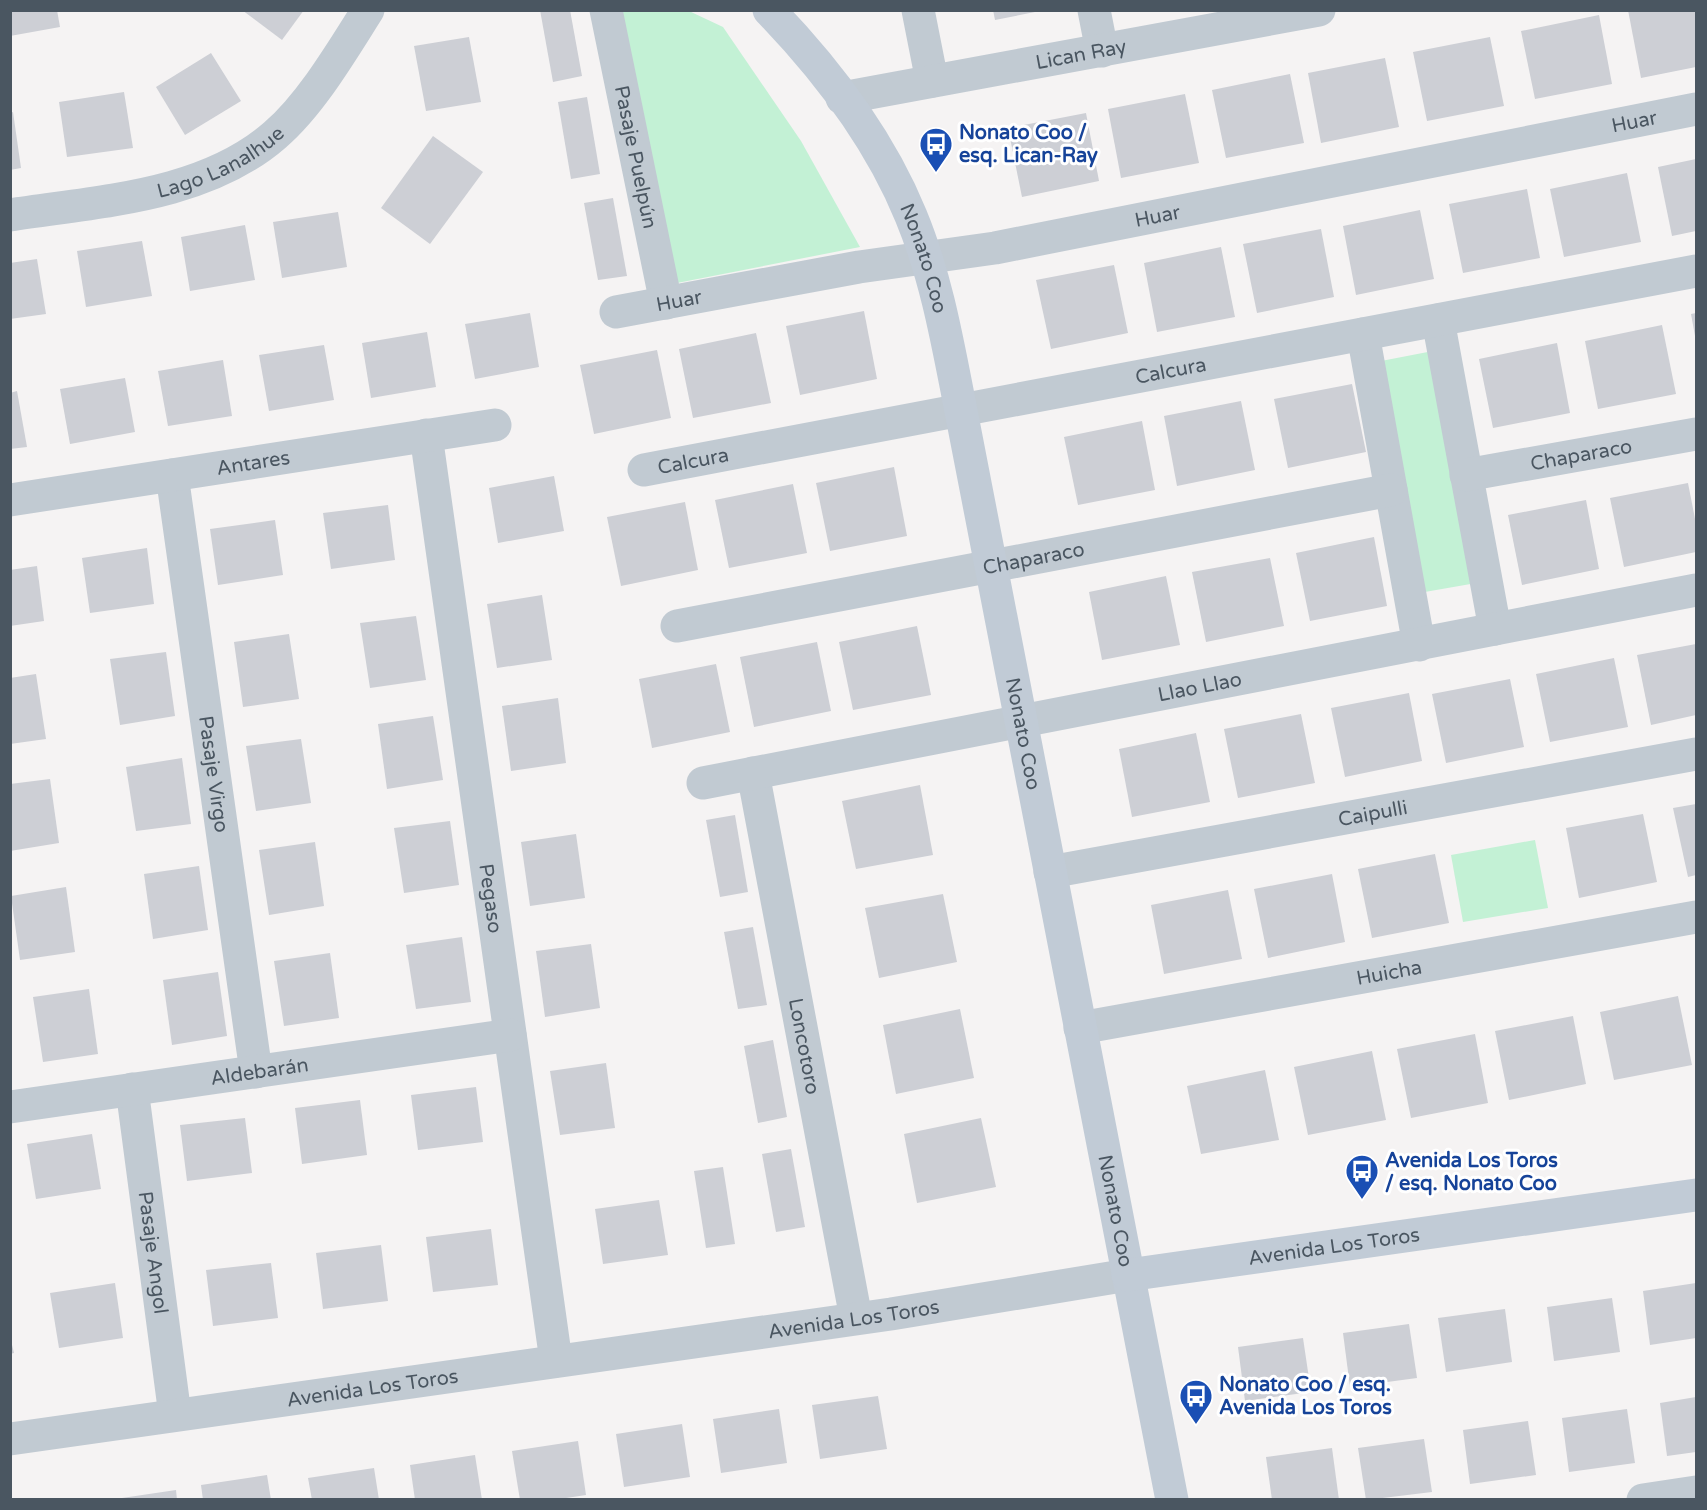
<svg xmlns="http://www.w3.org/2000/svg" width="1707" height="1510" viewBox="0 0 1707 1510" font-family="'Varela Round',sans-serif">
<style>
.green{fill:#c3f1d5}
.building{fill:#cdcfd5}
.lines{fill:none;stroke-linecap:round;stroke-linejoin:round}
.minor{stroke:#c1cad2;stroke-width:33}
.tertiary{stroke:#c1cad2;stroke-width:33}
.secondary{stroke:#c1cbd6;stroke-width:33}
.labels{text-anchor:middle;stroke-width:6;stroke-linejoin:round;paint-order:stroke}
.street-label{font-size:20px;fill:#4a5661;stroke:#fff}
.transit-label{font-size:20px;font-weight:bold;fill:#164399;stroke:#fff;text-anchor:start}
</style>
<rect width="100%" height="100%" fill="#f5f3f3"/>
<g class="green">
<polygon points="621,11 689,11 723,27 801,141 860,247 677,283"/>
<polygon points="1438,350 1482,582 1419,593 1376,362"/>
<polygon points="1535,840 1548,908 1463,922 1451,855"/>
</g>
<g class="building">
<polygon points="10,10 57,10 60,27 10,36"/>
<polygon points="242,10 304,10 282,40"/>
<polygon points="540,10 570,10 582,76 553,82"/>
<polygon points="993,10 1035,10 1035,12 995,20"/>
<polygon points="1628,10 1696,10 1696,67 1641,78"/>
<polygon points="1599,15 1612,84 1535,99 1521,31"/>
<polygon points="469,37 481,102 426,111 414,46"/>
<polygon points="1490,37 1504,106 1427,121 1413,52"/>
<polygon points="211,53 241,101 185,135 156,87"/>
<polygon points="1385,58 1399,127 1321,143 1308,73"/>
<polygon points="1290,74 1304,143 1226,158 1212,90"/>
<polygon points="124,92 133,148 67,157 59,102"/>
<polygon points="1185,94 1199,163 1121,178 1108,109"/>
<polygon points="587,97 600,174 571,179 558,102"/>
<polygon points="13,112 21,168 10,170 10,113"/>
<polygon points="1086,113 1099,181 1022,197 1008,128"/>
<polygon points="433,136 483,172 430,244 381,208"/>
<polygon points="1696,159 1696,231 1672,236 1658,167"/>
<polygon points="1627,173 1641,242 1564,257 1550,189"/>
<polygon points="1527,189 1540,258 1463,273 1449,204"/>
<polygon points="613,198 627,276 598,280 584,203"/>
<polygon points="1420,210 1434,279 1356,295 1343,226"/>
<polygon points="338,212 347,267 282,278 273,222"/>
<polygon points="245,225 255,280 190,291 181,237"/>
<polygon points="1321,229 1334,297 1257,313 1243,244"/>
<polygon points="142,241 152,296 86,307 77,251"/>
<polygon points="1221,247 1235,317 1157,332 1144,263"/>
<polygon points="37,259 46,314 10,319 10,263"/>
<polygon points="1114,265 1128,333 1051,349 1036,280"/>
<polygon points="864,311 877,379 800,395 786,326"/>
<polygon points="530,313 539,367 475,379 465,324"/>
<polygon points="1696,313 1696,336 1695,336 1691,314"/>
<polygon points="1662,325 1676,394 1598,409 1585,341"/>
<polygon points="427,332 436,387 371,398 362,343"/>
<polygon points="756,333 771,403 693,418 679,349"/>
<polygon points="1557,343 1570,413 1493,428 1479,359"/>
<polygon points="324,345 334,400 269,411 259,355"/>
<polygon points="657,350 671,418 594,434 580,365"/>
<polygon points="223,360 232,416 168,426 158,371"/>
<polygon points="125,378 135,432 70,444 60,389"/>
<polygon points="1352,384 1366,452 1288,468 1274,399"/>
<polygon points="17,391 27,447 10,449 10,393"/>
<polygon points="1241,401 1255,470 1177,486 1164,416"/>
<polygon points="1142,421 1155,490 1078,505 1064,437"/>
<polygon points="894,467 907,536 830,551 816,483"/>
<polygon points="554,476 564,531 498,543 489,488"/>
<polygon points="1688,483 1696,524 1696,552 1624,567 1610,498"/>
<polygon points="793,484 807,553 729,568 715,500"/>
<polygon points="1586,500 1599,569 1522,585 1508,515"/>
<polygon points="685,502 698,570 621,586 607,517"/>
<polygon points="388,505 395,560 331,569 323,513"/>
<polygon points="275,520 283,575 218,585 210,529"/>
<polygon points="1374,537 1387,606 1310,621 1296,553"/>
<polygon points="147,548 154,604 90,613 82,558"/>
<polygon points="1270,558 1284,626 1206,642 1192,572"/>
<polygon points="37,566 44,621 10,626 10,570"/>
<polygon points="1166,576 1180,645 1102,660 1089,592"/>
<polygon points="542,595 552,660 497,668 487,604"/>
<polygon points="416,616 426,680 370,688 360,623"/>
<polygon points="917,626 931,695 853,710 839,642"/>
<polygon points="289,634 299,699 243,707 234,642"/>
<polygon points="817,642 831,711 754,727 740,657"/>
<polygon points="1696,644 1696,715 1651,725 1637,655"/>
<polygon points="166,652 175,716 120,725 110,659"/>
<polygon points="1614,658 1628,727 1550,742 1536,674"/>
<polygon points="716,664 730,732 652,748 639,679"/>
<polygon points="36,674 46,739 10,744 10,678"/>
<polygon points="1510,679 1524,747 1446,763 1432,694"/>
<polygon points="1409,693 1422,761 1345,777 1331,708"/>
<polygon points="558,698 566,763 511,771 502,706"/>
<polygon points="1301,714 1315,783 1238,798 1224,729"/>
<polygon points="433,716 443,780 387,789 378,724"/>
<polygon points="1196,733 1210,802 1132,817 1119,749"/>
<polygon points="301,739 311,803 256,811 246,746"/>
<polygon points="182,758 191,824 136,831 126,767"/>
<polygon points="50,779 59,843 10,851 10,784"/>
<polygon points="920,785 933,855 856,869 842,801"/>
<polygon points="1696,804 1696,875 1688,877 1673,808"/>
<polygon points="1643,814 1657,882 1579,898 1566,828"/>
<polygon points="735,815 748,892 720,897 706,820"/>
<polygon points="450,821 459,885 404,893 394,828"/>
<polygon points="576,834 585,898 530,906 521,842"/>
<polygon points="315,842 324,906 269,915 259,850"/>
<polygon points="1435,854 1449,923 1372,938 1358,869"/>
<polygon points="199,866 208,930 153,939 144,874"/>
<polygon points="1332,874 1345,942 1268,958 1254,889"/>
<polygon points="66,887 75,952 20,960 11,896"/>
<polygon points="1228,890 1242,959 1164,974 1151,905"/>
<polygon points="943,894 957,962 879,978 865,908"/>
<polygon points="753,927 767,1005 738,1009 724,932"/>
<polygon points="462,937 471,1002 416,1009 406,945"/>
<polygon points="591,944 600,1008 545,1017 536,951"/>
<polygon points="330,953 339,1018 284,1026 274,961"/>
<polygon points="218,972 227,1036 172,1045 163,980"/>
<polygon points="89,989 98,1054 43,1062 33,997"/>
<polygon points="1678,996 1692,1065 1614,1080 1600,1012"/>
<polygon points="960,1009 974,1078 896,1094 883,1025"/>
<polygon points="1573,1016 1586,1084 1509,1100 1495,1031"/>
<polygon points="1475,1034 1488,1103 1411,1118 1397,1049"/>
<polygon points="773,1040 787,1117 758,1123 744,1046"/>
<polygon points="1372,1051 1386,1120 1308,1135 1294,1067"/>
<polygon points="606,1063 615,1128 560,1135 550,1071"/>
<polygon points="1265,1070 1279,1140 1201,1154 1187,1086"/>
<polygon points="476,1087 483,1142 418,1150 411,1095"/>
<polygon points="360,1100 367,1155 302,1164 295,1108"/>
<polygon points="245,1118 252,1173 187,1181 180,1125"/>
<polygon points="981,1118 996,1187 917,1203 904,1134"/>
<polygon points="92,1134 101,1189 36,1199 27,1144"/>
<polygon points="791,1149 805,1227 776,1232 762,1154"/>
<polygon points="723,1167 735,1244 706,1248 694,1171"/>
<polygon points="659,1200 668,1255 603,1264 595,1209"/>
<polygon points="491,1229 498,1285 433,1292 426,1237"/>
<polygon points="381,1245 388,1301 323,1309 316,1253"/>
<polygon points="271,1263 278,1318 213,1326 206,1270"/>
<polygon points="115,1283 123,1338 59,1348 50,1293"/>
<polygon points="1696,1283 1696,1338 1650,1345 1643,1291"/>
<polygon points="1612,1298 1620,1352 1554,1361 1547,1307"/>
<polygon points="1505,1309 1512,1362 1446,1372 1438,1318"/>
<polygon points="1409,1324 1417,1378 1350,1387 1343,1333"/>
<polygon points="10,1337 14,1353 10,1354"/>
<polygon points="1303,1338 1311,1392 1245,1401 1238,1347"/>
<polygon points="878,1396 887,1449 820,1459 812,1405"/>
<polygon points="1696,1397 1696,1452 1667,1456 1660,1403"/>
<polygon points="779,1409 787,1463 721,1473 713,1419"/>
<polygon points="1627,1409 1635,1463 1569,1472 1562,1418"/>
<polygon points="1528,1421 1536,1475 1470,1484 1463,1430"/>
<polygon points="682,1424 690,1477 624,1487 616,1434"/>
<polygon points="1424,1439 1432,1492 1366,1500 1358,1448"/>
<polygon points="578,1441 586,1495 553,1500 520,1500 512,1451"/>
<polygon points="1332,1448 1339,1500 1272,1500 1266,1457"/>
<polygon points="475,1455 482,1500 415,1500 410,1465"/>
<polygon points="374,1468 379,1500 312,1500 308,1478"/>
<polygon points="267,1475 271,1500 203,1500 201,1485"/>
<polygon points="176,1490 177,1500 122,1500 122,1498"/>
</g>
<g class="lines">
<g class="minor">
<path id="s1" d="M606 10 666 303"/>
<polyline points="918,10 932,81"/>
<polyline points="1094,10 1102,51"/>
<path id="s2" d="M842 98 1319 10"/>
<path id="s3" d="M10 215C99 201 204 197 275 135 311 104 342 51 368 10"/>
<path id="s4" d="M616 312 859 267 995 248 1696 109"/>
<polyline points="1438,320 1495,629"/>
<polyline points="1363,334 1419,645"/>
<path id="s5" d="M426 435 556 1361"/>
<path id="s6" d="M644 470 1696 271"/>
<path id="s7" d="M172 475 256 1072"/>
<path id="s8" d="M1466 475 1696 434"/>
<path id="s9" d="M10 500 495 425"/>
<path id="s10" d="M677 626 1391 490"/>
<path id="s11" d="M753 773 856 1318"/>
<path id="s12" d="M703 783 1696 590"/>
<path id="s13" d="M1050 872 1696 754"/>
<path id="s14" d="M1080 1028 1696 917"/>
<path id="s15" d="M132 1089 175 1415"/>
<path id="s16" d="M10 1107 510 1035"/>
<polyline points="1643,1500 1696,1492"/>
</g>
<path class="tertiary" id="s17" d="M10 1439 891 1314 1128 1275"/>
<g class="secondary">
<path id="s18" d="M769 10C826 69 880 140 911 216 937 279 948 345 961 411L1172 1500"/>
<path id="s19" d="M1128 1275 1696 1195"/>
</g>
</g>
<defs>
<symbol id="bus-pin" viewBox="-11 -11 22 30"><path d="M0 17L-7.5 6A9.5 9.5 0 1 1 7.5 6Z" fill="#1a4fb4" stroke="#fff"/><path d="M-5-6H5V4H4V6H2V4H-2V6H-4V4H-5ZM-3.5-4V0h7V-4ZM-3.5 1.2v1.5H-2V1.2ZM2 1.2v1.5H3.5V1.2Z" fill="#fff"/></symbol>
</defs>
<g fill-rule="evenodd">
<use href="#bus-pin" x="917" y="125" width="38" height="52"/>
<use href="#bus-pin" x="1343" y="1152" width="38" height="52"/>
<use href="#bus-pin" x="1177" y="1377" width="38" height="52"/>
</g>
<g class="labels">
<g class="street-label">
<text dy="7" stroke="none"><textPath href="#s2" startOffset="243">Lican Ray</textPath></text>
<text dy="7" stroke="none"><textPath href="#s4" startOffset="1036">Huar</textPath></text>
<text dy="7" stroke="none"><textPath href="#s1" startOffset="150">Pasaje Puelpún</textPath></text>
<text dy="7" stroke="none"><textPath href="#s3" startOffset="219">Lago Lanalhue</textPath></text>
<text dy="7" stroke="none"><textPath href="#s4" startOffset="550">Huar</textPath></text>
<text dy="7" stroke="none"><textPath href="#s18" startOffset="296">Nonato Coo</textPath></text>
<text dy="7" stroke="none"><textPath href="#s4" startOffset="64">Huar</textPath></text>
<text dy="7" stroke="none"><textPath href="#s6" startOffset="536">Calcura</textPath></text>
<text dy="7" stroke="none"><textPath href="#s8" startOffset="117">Chaparaco</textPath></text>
<text dy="7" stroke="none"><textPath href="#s6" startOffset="50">Calcura</textPath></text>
<text dy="7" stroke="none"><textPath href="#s9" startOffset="246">Antares</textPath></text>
<text dy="7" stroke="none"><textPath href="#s10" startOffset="363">Chaparaco</textPath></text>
<text dy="7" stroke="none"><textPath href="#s12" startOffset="506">Llao Llao</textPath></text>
<text dy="7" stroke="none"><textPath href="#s18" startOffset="782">Nonato Coo</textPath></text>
<text dy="7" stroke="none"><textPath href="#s7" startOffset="302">Pasaje Virgo</textPath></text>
<text dy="7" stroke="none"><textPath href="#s13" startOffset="328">Caipulli</textPath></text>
<text dy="7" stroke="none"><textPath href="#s5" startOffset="468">Pegaso</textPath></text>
<text dy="7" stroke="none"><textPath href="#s14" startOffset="314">Huicha</textPath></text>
<text dy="7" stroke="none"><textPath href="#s11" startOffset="278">Loncotoro</textPath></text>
<text dy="7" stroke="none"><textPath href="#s16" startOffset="252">Aldebarán</textPath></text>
<text dy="7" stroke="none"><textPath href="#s18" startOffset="1268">Nonato Coo</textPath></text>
<text dy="7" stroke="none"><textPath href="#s19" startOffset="208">Avenida Los Toros</textPath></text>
<text dy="7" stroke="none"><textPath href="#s15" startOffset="165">Pasaje Angol</textPath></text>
<text dy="7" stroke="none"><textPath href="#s17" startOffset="852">Avenida Los Toros</textPath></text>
<text dy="7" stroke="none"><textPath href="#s17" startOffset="366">Avenida Los Toros</textPath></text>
</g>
<g class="transit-label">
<text x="959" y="139">Nonato Coo /<tspan x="959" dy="23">esq. Lican-Ray</tspan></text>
<text x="1385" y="1167">Avenida Los Toros<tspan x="1385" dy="23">/ esq. Nonato Coo</tspan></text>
<text x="1219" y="1391">Nonato Coo / esq.<tspan x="1219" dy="23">Avenida Los Toros</tspan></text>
</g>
</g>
<rect width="1707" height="1510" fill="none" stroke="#4a5661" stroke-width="24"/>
</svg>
